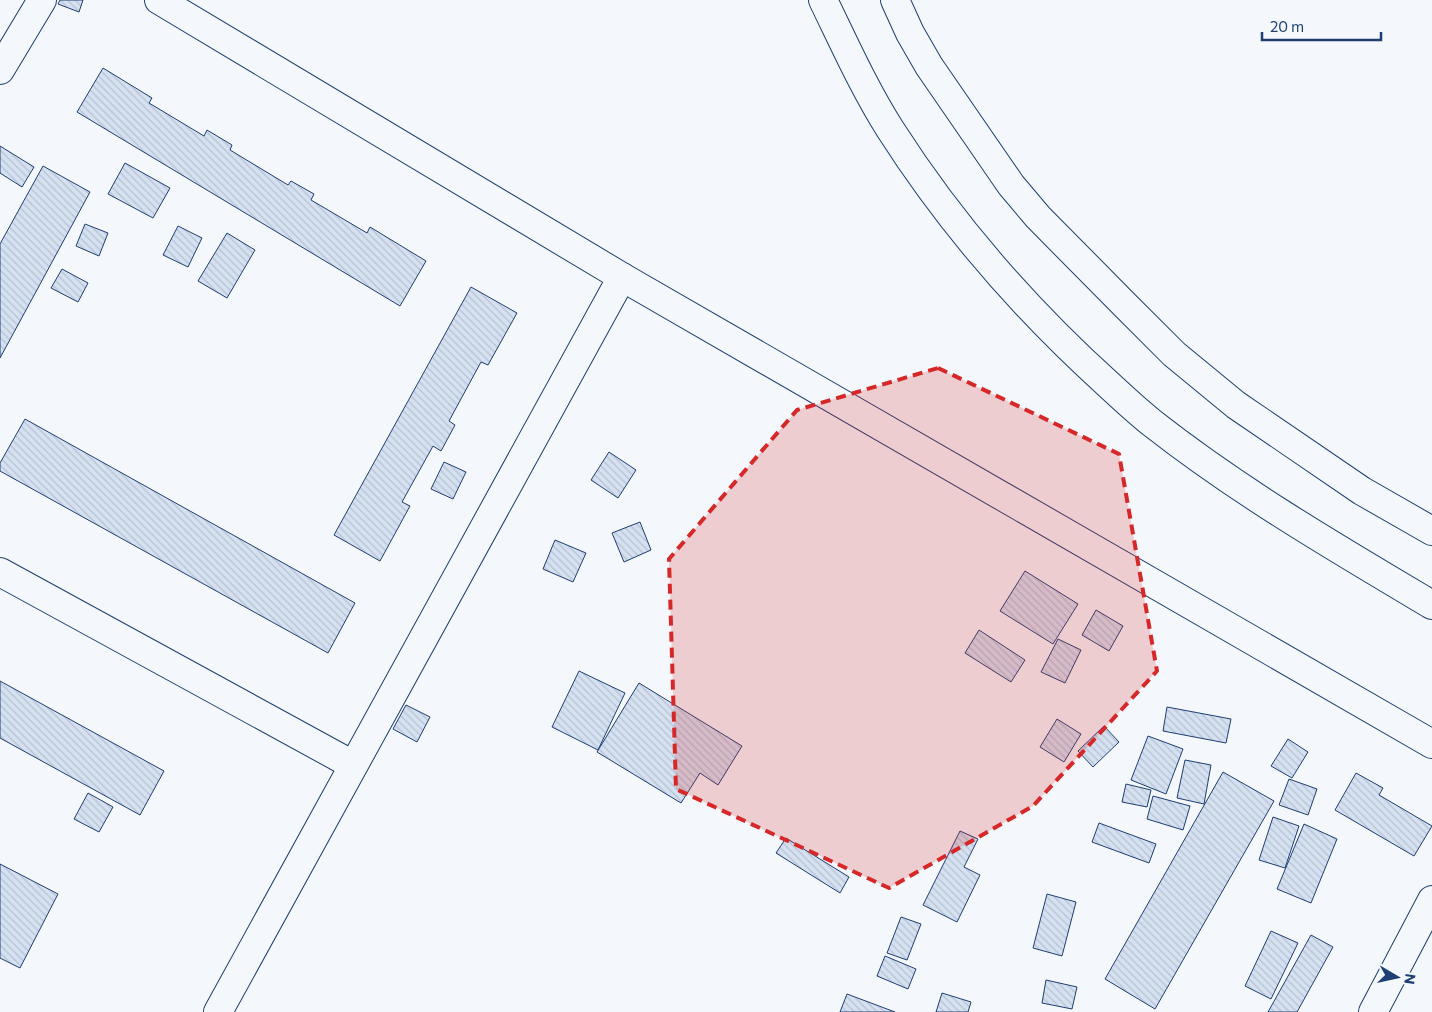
<svg xmlns="http://www.w3.org/2000/svg" width="1432" height="1012" viewBox="0 0 1432 1012" font-family="Commissioner,sans-serif">
<style>
.building{fill:url(#building-back-hatch);stroke:#1d3f73}
.lines{fill:none;stroke-linecap:round;stroke-linejoin:round}
.minor-casing{stroke:#1d3f73;stroke-width:30}
.major-casing{stroke:#1d3f73;stroke-width:30}
.minor{stroke:#f4f7fb;stroke-width:28}
.major{stroke:#f4f7fb;stroke-width:28}
.marked{fill:#d62828;fill-opacity:0.2;stroke:#d62828;stroke-width:4;stroke-dasharray:10 6;stroke-linejoin:round}
</style>
<defs>
<pattern id="building-back-hatch" width="6" height="6" patternUnits="userSpaceOnUse" patternTransform="scale(1.25)"><rect width="6" height="6" fill="#d5e0f0"/><path d="M-1 5l2 2M0 0l6 6M5-1l2 2" fill="none" stroke="#b6c1d1"/></pattern>
</defs>
<rect width="100%" height="100%" fill="#f4f7fb"/>
<g class="building">
<polygon points="60,0 83,0 79,12 58,4"/>
<polygon points="103,68 152,98 149,103 204,136 207,130 232,145 230,150 288,185 291,181 314,194 311,200 367,233 370,227 426,261 400,306 77,112"/>
<polygon points="0,146 34,167 22,187 0,173"/>
<polygon points="125,163 170,188 153,218 108,194"/>
<polygon points="43,166 90,192 0,358 0,244"/>
<polygon points="85,224 108,233 99,256 76,246"/>
<polygon points="178,226 202,238 188,267 163,255"/>
<polygon points="227,233 255,250 227,298 198,281"/>
<polygon points="62,269 88,283 78,302 51,288"/>
<polygon points="471,287 517,313 488,365 481,362 449,421 455,425 441,451 433,446 402,502 410,506 380,561 334,535"/>
<polygon points="25,419 355,603 328,653 0,471 0,463"/>
<polygon points="609,452 636,470 618,498 591,480"/>
<polygon points="444,462 466,472 453,499 431,489"/>
<polygon points="640,522 651,550 624,562 612,533"/>
<polygon points="555,540 586,553 573,582 543,569"/>
<polygon points="1025,571 1078,604 1053,644 1000,611"/>
<polygon points="1096,610 1123,626 1109,651 1082,635"/>
<polygon points="979,630 1025,660 1011,682 965,653"/>
<polygon points="1058,639 1081,650 1065,683 1041,672"/>
<polygon points="579,671 625,693 598,750 552,727"/>
<polygon points="0,681 164,771 140,815 0,738"/>
<polygon points="639,683 742,746 718,785 700,773 681,803 597,752"/>
<polygon points="406,705 430,717 417,742 393,729"/>
<polygon points="1167,707 1231,719 1226,743 1163,731"/>
<polygon points="1057,719 1081,734 1064,762 1040,747"/>
<polygon points="1104,726 1119,742 1093,767 1078,751"/>
<polygon points="1148,736 1183,749 1166,794 1131,780"/>
<polygon points="1288,739 1308,752 1292,778 1271,766"/>
<polygon points="1185,760 1211,765 1204,804 1177,798"/>
<polygon points="1223,772 1274,801 1155,1009 1105,979"/>
<polygon points="1356,773 1383,788 1379,795 1432,826 1414,856 1335,810"/>
<polygon points="1289,779 1317,789 1308,815 1279,805"/>
<polygon points="1126,784 1151,790 1147,807 1122,802"/>
<polygon points="88,793 113,807 99,832 74,819"/>
<polygon points="1153,796 1190,806 1183,830 1147,819"/>
<polygon points="1273,817 1299,826 1285,868 1259,860"/>
<polygon points="1099,823 1156,844 1149,863 1092,842"/>
<polygon points="1304,824 1337,839 1311,903 1277,889"/>
<polygon points="960,831 978,839 964,867 980,875 957,922 923,905"/>
<polygon points="786,838 849,877 840,893 776,853"/>
<polygon points="0,864 58,894 20,968 0,958"/>
<polygon points="1047,894 1076,902 1062,956 1033,948"/>
<polygon points="901,917 921,924 907,960 887,953"/>
<polygon points="1271,931 1298,943 1271,999 1245,986"/>
<polygon points="1311,935 1333,947 1297,1012 1268,1012"/>
<polygon points="885,956 916,969 908,989 877,976"/>
<polygon points="1046,980 1077,987 1072,1009 1042,1003"/>
<polygon points="942,993 971,1002 968,1012 936,1012"/>
<polygon points="847,994 895,1012 840,1012"/>
</g>
<g class="lines">
<defs>
<g id="minor">
<polyline points="159,0 622,277 1432,744"/>
<polyline points="0,70 42,0"/>
<polyline points="0,572 353,765"/>
<polyline points="218,1012 622,277"/>
<polyline points="1373,1012 1432,900"/>
</g>
<g id="major">
<path d="M823 0C844 43 864 88 890 129 950 223 1026 310 1109 385 1123 398 1137 411 1152 423 1240 492 1336 548 1432 605"/>
<polyline points="895,0 910,33 929,66 1011,185 1038,217 1122,302 1174,354 1236,405 1362,491 1432,531"/>
</g>
</defs>
<use href="#minor" class="minor-casing"/>
<use href="#major" class="major-casing"/>
<use href="#minor" class="minor"/>
<use href="#major" class="major"/>
</g>
<path class="marked" d="M938 368 1119 454 1157 671 1033 806 889 888 676 789 669 559 797 410Z"/>
<g transform="translate(1397 977) rotate(99)" stroke="#f4f7fb" stroke-width="4" paint-order="stroke">
<path d="M0-4L9 19L0 12L-9 19Z" fill="#1d3f73"/>
<text y="-8" font-size="14" font-weight="bold" text-anchor="middle" fill="#1d3f73">N</text>
</g>
<path d="M1262 32v8h119v-8" fill="none" stroke="#1d3f73" stroke-width="2.5"/>
<text x="1270" y="32" font-size="15" fill="#1d3f73" stroke="#f4f7fb" stroke-width="4" paint-order="stroke">20 m</text>
</svg>
